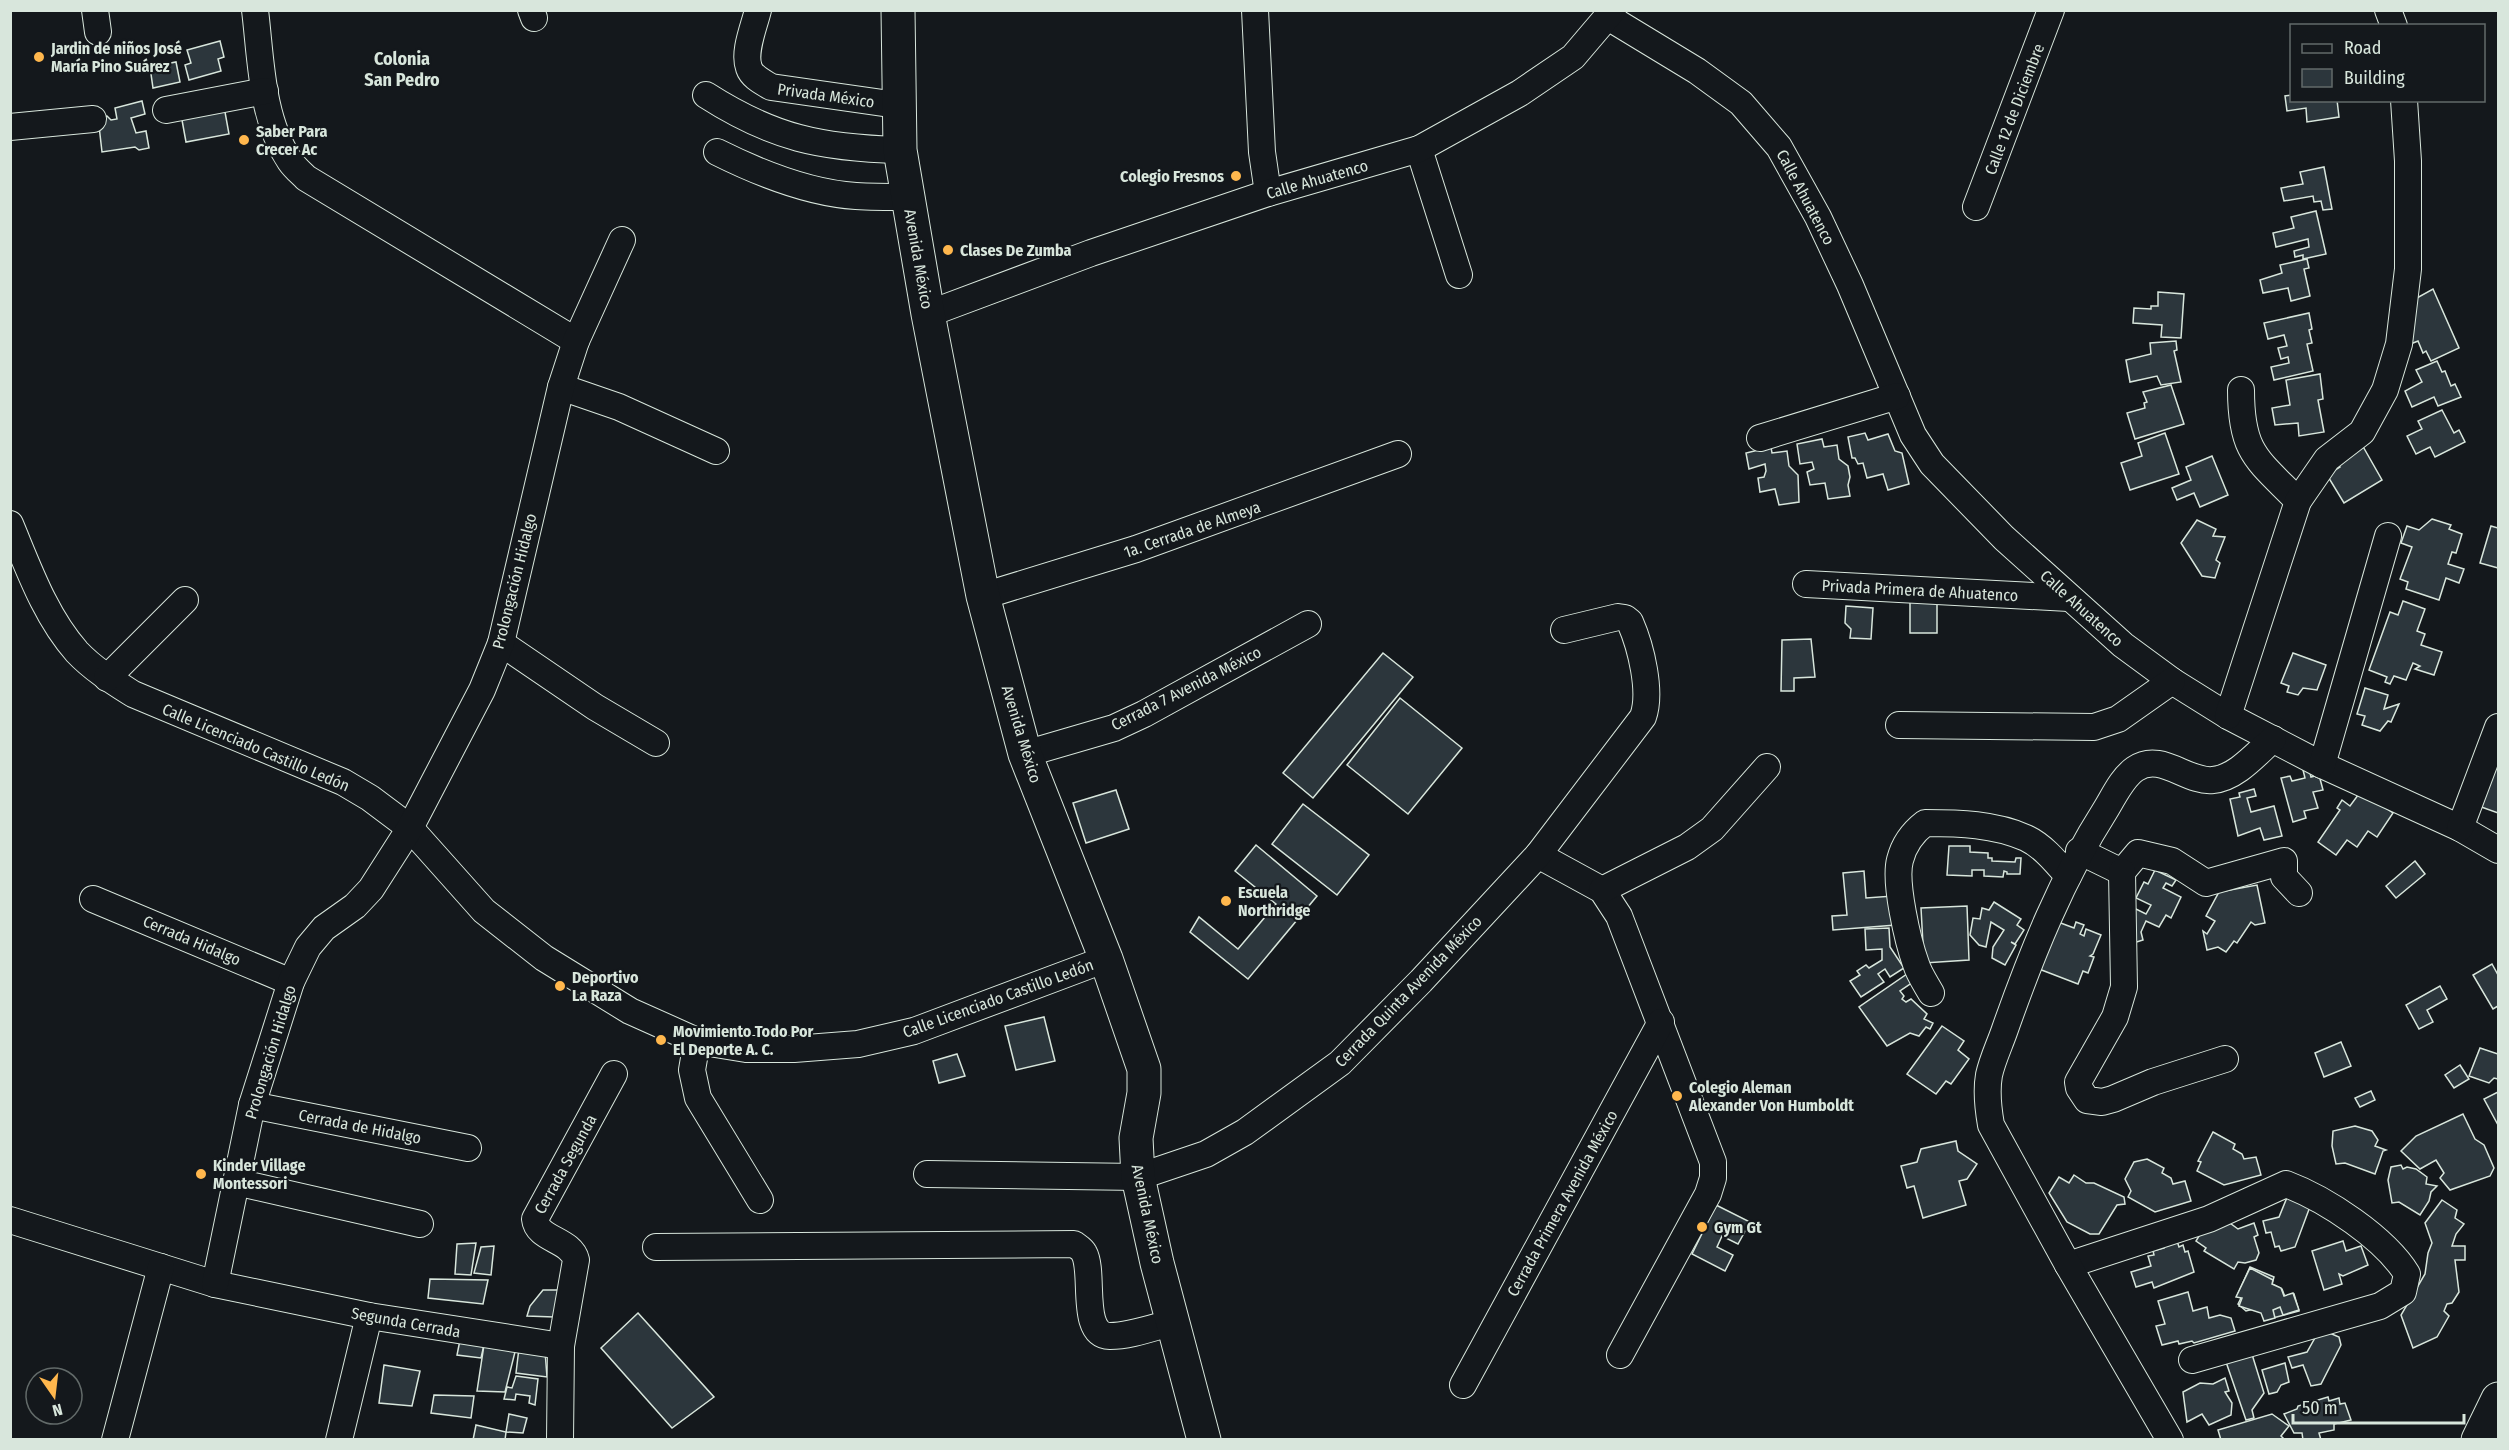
<svg xmlns="http://www.w3.org/2000/svg" width="2509" height="1450" viewBox="0 0 2509 1450" font-family="'Fira Sans Condensed',sans-serif">
<style>
.building{fill:#2c363c;stroke:#d8e6dc;stroke-width:1.5}
.lines{fill:none;stroke-linecap:round;stroke-linejoin:round}
.minor-casing{stroke:#d8e6dc;stroke-width:28}
.major-casing{stroke:#d8e6dc;stroke-width:35}
.highway-casing{stroke:#d8e6dc;stroke-width:35}
.minor{stroke:#14181c;stroke-width:26}
.major{stroke:#14181c;stroke-width:33}
.highway{stroke:#14181c;stroke-width:33}
.poi-dot{fill:#ffb74d;stroke:#14181c;stroke-width:2}
.labels{text-anchor:middle;stroke-width:4.5;stroke-linejoin:round;paint-order:stroke}
.poi-label{font-size:16px;font-weight:bold;fill:#d8e6dc;stroke:#14181c;text-anchor:start}
.street-label{font-size:16px;fill:#d8e6dc;stroke:#14181c}
.neighbourhood-label{font-size:18px;font-weight:bold;fill:#d8e6dc;stroke:#14181c}
</style>
<rect width="100%" height="100%" fill="#14181c"/>
<g class="building">
<polygon points="220,41 224,57 218,59 221,71 189,80 185,65 191,63 187,50"/>
<polygon points="176,62 180,82 153,88 150,67"/>
<polygon points="2292,95 2292,100 2337,100 2339,117 2307,122 2306,108 2287,111 2285,96"/>
<polygon points="142,101 145,114 131,118 136,133 146,131 149,148 139,150 135,147 102,152 98,117 107,116 111,120 117,119 115,108"/>
<polygon points="223,101 229,134 186,142 180,109"/>
<polygon points="2324,167 2332,209 2323,210 2321,201 2314,202 2313,196 2284,201 2281,188 2303,184 2300,172"/>
<polygon points="2316,211 2326,254 2303,259 2303,255 2295,257 2294,251 2309,247 2308,239 2276,247 2273,233 2294,228 2291,217"/>
<polygon points="2307,259 2309,268 2304,269 2310,296 2291,301 2288,288 2263,293 2260,280 2282,273 2280,265"/>
<polygon points="2433,289 2459,348 2431,361 2426,351 2423,353 2418,341 2408,345 2415,299"/>
<polygon points="2158,292 2184,294 2181,338 2161,337 2162,325 2133,323 2134,308 2151,309 2151,306 2158,306"/>
<polygon points="2309,313 2312,329 2309,330 2312,343 2307,344 2313,371 2274,380 2271,367 2289,363 2288,357 2281,359 2278,348 2287,346 2284,335 2268,339 2264,323"/>
<polygon points="2176,341 2177,350 2174,351 2181,382 2161,385 2157,376 2130,382 2126,360 2151,354 2150,343"/>
<polygon points="2437,361 2442,372 2445,371 2451,386 2455,384 2461,397 2438,406 2434,397 2412,407 2405,391 2422,382 2416,370"/>
<polygon points="2320,374 2323,399 2318,400 2324,432 2299,436 2298,423 2275,425 2272,408 2290,405 2286,380"/>
<polygon points="2171,385 2184,424 2135,439 2127,413 2145,408 2144,403 2147,402 2143,392"/>
<polygon points="2442,410 2454,433 2459,430 2465,442 2435,457 2430,447 2416,454 2407,436 2422,429 2418,421"/>
<polygon points="1865,433 1868,440 1888,434 1895,451 1902,453 1909,484 1888,490 1883,474 1867,478 1863,463 1858,464 1855,458 1852,458 1848,437"/>
<polygon points="2165,433 2179,474 2130,490 2121,463 2142,456 2138,443"/>
<polygon points="1822,439 1824,447 1837,445 1839,459 1848,466 1850,477 1848,485 1850,496 1828,499 1825,483 1810,485 1807,472 1814,469 1812,462 1800,464 1797,444"/>
<polygon points="2361,443 2382,480 2344,503 2327,475 2340,467 2335,458"/>
<polygon points="1771,447 1772,453 1787,451 1789,466 1798,475 1799,502 1779,505 1775,489 1760,492 1758,478 1764,477 1766,471 1765,464 1749,469 1746,453"/>
<polygon points="2212,456 2228,495 2200,507 2194,493 2177,500 2172,488 2191,480 2186,467"/>
<polygon points="2432,519 2451,525 2449,529 2462,534 2456,553 2452,552 2448,564 2464,569 2459,583 2446,578 2439,600 2406,589 2408,582 2400,579 2412,547 2401,543 2407,526 2419,530"/>
<polygon points="2197,520 2216,529 2213,536 2225,537 2216,560 2220,563 2215,578 2202,576 2181,543"/>
<polygon points="2491,526 2498,528 2498,568 2480,563"/>
<polygon points="1910,592 1937,594 1937,633 1910,633"/>
<polygon points="2403,601 2425,609 2417,631 2425,634 2421,645 2442,652 2434,675 2415,669 2420,666 2413,663 2406,680 2394,676 2390,684 2385,682 2387,677 2369,670 2390,612 2398,615"/>
<polygon points="1846,606 1873,608 1871,639 1850,638 1851,629 1845,623"/>
<polygon points="1811,639 1815,677 1794,678 1794,691 1781,691 1782,640"/>
<polygon points="1383,653 1413,677 1313,798 1283,773"/>
<polygon points="2293,653 2326,665 2317,690 2303,688 2298,695 2287,692 2289,686 2281,683"/>
<polygon points="2365,688 2388,695 2384,709 2399,704 2391,722 2388,721 2380,731 2362,725 2365,716 2357,714"/>
<polygon points="1400,698 1462,748 1408,814 1347,765"/>
<polygon points="2498,749 2498,813 2473,804"/>
<polygon points="2309,768 2311,777 2319,775 2323,790 2313,792 2318,808 2304,811 2306,818 2293,822 2281,778 2290,776 2292,781 2305,778 2303,770"/>
<polygon points="2254,789 2256,796 2247,798 2251,812 2274,806 2282,836 2264,840 2260,828 2238,836 2230,799 2240,797 2239,793"/>
<polygon points="1116,790 1129,829 1086,843 1073,803"/>
<polygon points="2361,791 2393,813 2377,837 2368,831 2357,847 2347,840 2336,855 2318,842 2340,810 2337,808 2342,800 2350,806"/>
<polygon points="1303,804 1369,855 1337,895 1272,844"/>
<polygon points="1256,845 1317,896 1248,979 1190,932 1199,917 1238,949 1276,904 1235,871"/>
<polygon points="1949,846 1970,846 1970,852 1988,853 1988,858 1992,858 1992,861 2015,862 2016,858 2021,858 2020,874 2007,874 2007,872 2004,871 2003,877 1984,876 1984,870 1972,870 1972,876 1947,875"/>
<polygon points="2415,861 2425,874 2396,898 2386,886"/>
<polygon points="2155,870 2176,880 2172,886 2166,883 2163,888 2181,897 2171,918 2166,915 2159,927 2146,921 2141,932 2143,940 2130,944 2128,910 2136,909 2146,914 2151,905 2136,898 2144,882 2148,884"/>
<polygon points="1864,871 1866,898 1893,896 1896,925 1833,930 1832,916 1847,915 1843,873"/>
<polygon points="2257,885 2265,923 2255,925 2251,922 2237,943 2234,941 2226,952 2218,947 2207,950 2203,931 2207,934 2215,921 2206,916 2219,892"/>
<polygon points="1994,902 2021,919 2017,925 2024,930 2015,944 2011,942 2016,945 2005,965 1992,958 1993,947 2004,930 1991,922 1986,947 1979,945 1970,935 1973,918 1980,919 1982,908 1989,910"/>
<polygon points="1967,906 1969,960 1924,963 1921,908"/>
<polygon points="2058,922 2074,928 2076,922 2084,925 2080,934 2084,936 2086,929 2101,935 2093,954 2090,956 2094,957 2088,973 2083,971 2078,984 2039,969"/>
<polygon points="1889,928 1890,947 1904,968 1890,977 1885,969 1878,974 1884,982 1861,997 1850,981 1860,975 1857,971 1866,965 1869,968 1882,960 1882,949 1866,950 1865,929"/>
<polygon points="2492,964 2498,975 2498,1006 2493,1009 2473,975"/>
<polygon points="1907,974 1913,982 1900,991 1904,996 1902,999 1906,1002 1911,999 1927,1014 1924,1019 1933,1023 1930,1029 1926,1027 1919,1036 1910,1033 1887,1046 1859,1007"/>
<polygon points="2440,986 2447,999 2427,1010 2433,1022 2419,1029 2406,1005"/>
<polygon points="1044,1017 1055,1061 1016,1070 1005,1026"/>
<polygon points="1942,1026 1964,1041 1958,1050 1969,1059 1951,1084 1946,1081 1936,1094 1907,1074"/>
<polygon points="2341,1042 2351,1066 2324,1077 2315,1053"/>
<polygon points="2480,1048 2498,1054 2498,1079 2494,1078 2489,1083 2469,1076"/>
<polygon points="957,1054 965,1076 939,1083 933,1061"/>
<polygon points="2460,1065 2469,1079 2454,1088 2445,1075"/>
<polygon points="2371,1091 2375,1100 2360,1107 2355,1098"/>
<polygon points="2498,1092 2498,1125 2484,1099"/>
<polygon points="2463,1114 2475,1139 2484,1145 2494,1168 2490,1176 2450,1190 2440,1178 2444,1173 2436,1160 2420,1169 2401,1151 2416,1136"/>
<polygon points="2355,1126 2372,1131 2378,1140 2375,1146 2386,1150 2383,1151 2375,1174 2345,1163 2336,1164 2332,1146 2333,1131"/>
<polygon points="2213,1132 2235,1144 2233,1149 2242,1154 2244,1159 2256,1157 2261,1175 2224,1185 2197,1171 2201,1162 2198,1161"/>
<polygon points="1956,1141 1958,1151 1977,1164 1967,1179 1959,1181 1966,1205 1923,1218 1914,1186 1907,1188 1901,1166 1917,1162 1921,1149"/>
<polygon points="2147,1159 2164,1168 2162,1173 2171,1178 2173,1184 2185,1181 2191,1201 2155,1212 2128,1197 2131,1191 2125,1179 2134,1162"/>
<polygon points="2401,1165 2403,1169 2407,1167 2416,1169 2427,1177 2426,1184 2437,1186 2431,1192 2429,1201 2420,1215 2399,1202 2392,1203 2388,1180 2391,1167"/>
<polygon points="2074,1175 2086,1183 2094,1183 2124,1197 2125,1204 2117,1205 2099,1234 2090,1234 2067,1222 2049,1193 2059,1177 2069,1183"/>
<polygon points="2288,1195 2311,1204 2295,1247 2281,1251 2279,1246 2275,1247 2271,1232 2266,1233 2263,1221 2279,1217"/>
<polygon points="2442,1200 2457,1210 2455,1218 2464,1224 2456,1234 2452,1246 2465,1246 2465,1260 2455,1260 2459,1292 2452,1303 2447,1304 2444,1311 2449,1316 2437,1337 2413,1348 2401,1315 2425,1274 2428,1253 2432,1243 2425,1223"/>
<polygon points="1716,1205 1750,1222 1738,1244 1722,1236 1717,1247 1733,1255 1725,1271 1692,1254"/>
<polygon points="2209,1219 2227,1221 2238,1229 2254,1223 2258,1235 2254,1237 2259,1253 2256,1260 2245,1263 2238,1262 2234,1269 2204,1251 2206,1248 2196,1241"/>
<polygon points="2176,1238 2179,1247 2183,1245 2185,1252 2188,1251 2194,1272 2154,1288 2152,1282 2136,1287 2131,1272 2151,1266 2148,1256 2154,1255 2153,1251 2164,1248 2162,1242"/>
<polygon points="2343,1241 2346,1251 2361,1246 2368,1265 2343,1276 2339,1274 2342,1284 2324,1290 2312,1251"/>
<polygon points="476,1243 471,1275 455,1274 457,1244"/>
<polygon points="494,1246 491,1275 474,1273 481,1247"/>
<polygon points="2250,1267 2274,1277 2272,1284 2282,1289 2285,1297 2294,1294 2299,1311 2265,1320 2262,1312 2254,1309 2246,1311 2238,1304 2241,1298 2237,1296"/>
<polygon points="2250,1268 2273,1280 2272,1284 2281,1288 2284,1296 2293,1293 2299,1310 2283,1315 2280,1307 2273,1310 2275,1318 2264,1321 2261,1313 2239,1306 2242,1298 2236,1297"/>
<polygon points="430,1279 488,1280 483,1304 428,1298"/>
<polygon points="543,1290 560,1290 554,1317 527,1316 530,1306"/>
<polygon points="2188,1292 2193,1311 2207,1307 2209,1318 2220,1315 2231,1318 2235,1331 2194,1343 2192,1341 2179,1344 2178,1341 2162,1345 2156,1326 2165,1324 2158,1301"/>
<polygon points="638,1313 714,1397 672,1428 601,1348"/>
<polygon points="2320,1329 2339,1337 2341,1345 2321,1384 2311,1386 2303,1365 2292,1368 2288,1357 2307,1352"/>
<polygon points="460,1340 484,1345 481,1358 457,1355"/>
<polygon points="484,1345 516,1348 505,1392 477,1391"/>
<polygon points="519,1348 545,1351 547,1377 516,1373"/>
<polygon points="2251,1351 2264,1393 2252,1410 2254,1418 2246,1420 2225,1359"/>
<polygon points="2285,1363 2289,1382 2281,1385 2277,1392 2269,1394 2262,1370"/>
<polygon points="384,1365 420,1371 412,1406 379,1403"/>
<polygon points="516,1376 538,1379 535,1405 529,1403 530,1396 516,1394 515,1400 504,1399 507,1387 512,1388"/>
<polygon points="2225,1378 2229,1391 2225,1392 2232,1403 2231,1415 2209,1425 2202,1414 2187,1422 2183,1392 2200,1383 2213,1384"/>
<polygon points="434,1395 474,1396 471,1418 431,1413"/>
<polygon points="2328,1397 2329,1401 2339,1398 2340,1404 2345,1403 2351,1420 2334,1424 2334,1430 2319,1433 2321,1440 2303,1440 2302,1433 2294,1433 2284,1414 2297,1409 2298,1406"/>
<polygon points="509,1414 527,1418 523,1433 506,1432"/>
<polygon points="2272,1414 2289,1426 2281,1436 2285,1440 2221,1440 2218,1430"/>
<polygon points="476,1425 506,1432 505,1440 473,1440"/>
</g>
<g class="lines">
<defs>
<g id="minor">
<polyline points="95,10 98,32"/>
<path d="M255 10C261 59 261 119 290 161 294 167 301 173 306 178L576 341"/>
<polyline points="531,10 534,18"/>
<path d="M758 10C754 27 743 52 749 68 752 77 763 82 771 87L897 105"/>
<polyline points="1255,10 1262,152 1268,193"/>
<polyline points="2388,10 2394,26"/>
<polyline points="1608,17 1697,71 1741,103 1779,147 1818,217 1850,285 1913,435 1932,464 2004,538 2123,645 2172,681 2228,716 2322,765 2460,828 2498,850"/>
<path d="M706 95C773 138 821 148 900 150"/>
<polyline points="166,110 265,91"/>
<polyline points="10,127 93,119"/>
<polyline points="1419,149 1459,275"/>
<path d="M717 152C759 173 808 193 856 196 873 197 890 197 907 197"/>
<polyline points="1976,207 2051,10"/>
<polyline points="928,314 1091,253 1268,193 1419,149 1520,93 1573,57 1613,10"/>
<polyline points="561,387 619,407 716,451"/>
<path d="M2241 390C2241 453 2257 459 2298 501"/>
<polyline points="1760,438 1897,396"/>
<path d="M10 524C28 567 45 616 77 652 93 669 114 682 133 694L343 782 370 798 410 828 484 911 544 958 630 1011 697 1041 746 1049H794L858 1044 914 1031 1106 959"/>
<polyline points="1806,584 2069,598"/>
<polyline points="983,596 1136,549 1398,454"/>
<polyline points="501,643 595,707 656,743"/>
<polyline points="107,678 185,600"/>
<polyline points="2228,716 2298,501 2327,459 2362,432 2385,390 2399,344 2408,269 2408,161 2404,100"/>
<polyline points="1899,725 2094,727 2118,719 2172,681"/>
<polyline points="1025,754 1114,728 1144,714 1308,624"/>
<polyline points="2322,765 2388,536"/>
<polyline points="2460,828 2498,727"/>
<polyline points="2079,851 2122,872 2138,853 2172,861 2206,883 2284,861 2284,877 2299,893"/>
<polyline points="1538,855 1602,890 1619,916 1713,1162 1713,1178 1708,1194 1620,1355"/>
<polyline points="2122,872 2124,987 2115,1017 2078,1082 2079,1088 2087,1100 2102,1102 2113,1099 2153,1082 2225,1059"/>
<polyline points="1602,890 1687,847 1712,829 1767,767"/>
<polyline points="93,899 291,982"/>
<path d="M1931 993C1926 984 1919 974 1916 964 1908 942 1894 882 1900 860 1904 844 1912 833 1925 823 1959 823 1995 824 2026 838 2043 846 2056 862 2068 876"/>
<polyline points="697,1041 692,1070 698,1098 760,1200"/>
<polyline points="252,1105 468,1148"/>
<path d="M927 1174 1138 1177 1206 1154 1245 1132 1340 1063 1421 981 1538 855 1643 717C1652 692 1641 647 1630 622L1625 618 1618 617 1564 630"/>
<polyline points="236,1182 420,1224"/>
<polyline points="10,1220 215,1284 369,1316 561,1346"/>
<path d="M656 1247 1074 1244C1078 1247 1082 1249 1084 1253 1095 1273 1079 1335 1110 1336 1131 1336 1154 1327 1174 1322"/>
<path d="M2068 1265 2209 1219 2286 1184C2326 1199 2385 1238 2407 1274L2403 1292 2380 1306 2192 1360"/>
<polyline points="215,1284 252,1105 291,982 308,947 324,928 355,906 371,889 410,828 482,690 501,643 561,387 576,341 622,240"/>
<polyline points="1463,1385 1661,1022"/>
<polyline points="115,1440 161,1267"/>
<polyline points="339,1440 369,1316"/>
<path d="M560 1440 561 1346 576 1260C571 1239 537 1240 535 1219L614 1074"/>
<path d="M2170 1440 2068 1265 1991 1125C1988 1108 1986 1092 1989 1075 1992 1061 1999 1046 2004 1032 2031 955 2062 878 2106 809 2114 796 2122 778 2135 769 2161 751 2187 783 2213 780 2236 778 2256 754 2273 739"/>
</g>
<polyline id="major" points="898,10 900,150 928,314 983,596 1025,754 1106,959 1144,1069 1144,1093 1136,1138 1138,1177 1157,1263 1204,1440"/>
<polyline id="highway" points="2478,1440 2498,1399"/>
</defs>
<use href="#minor" class="minor-casing"/>
<use href="#major" class="major-casing"/>
<use href="#highway" class="highway-casing"/>
<use href="#minor" class="minor"/>
<use href="#major" class="major"/>
<use href="#highway" class="highway"/>
</g>
<g class="poi-dot">
<circle cx="39" cy="57" r="6"/>
<circle cx="244" cy="140" r="6"/>
<circle cx="1236" cy="176" r="6"/>
<circle cx="948" cy="250" r="6"/>
<circle cx="1226" cy="901" r="6"/>
<circle cx="560" cy="986" r="6"/>
<circle cx="661" cy="1040" r="6"/>
<circle cx="1677" cy="1096" r="6"/>
<circle cx="201" cy="1174" r="6"/>
<circle cx="1702" cy="1227" r="6"/>
</g>
<g class="labels">
<g class="poi-label">
<text x="51" y="54">Jardin de niños José<tspan x="51" dy="18">María Pino Suárez</tspan></text>
<text x="256" y="137">Saber Para<tspan x="256" dy="18">Crecer Ac</tspan></text>
<text x="1224" y="182" text-anchor="end">Colegio Fresnos</text>
<text x="960" y="256">Clases De Zumba</text>
<text x="1238" y="898">Escuela<tspan x="1238" dy="18">Northridge</tspan></text>
<text x="572" y="983">Deportivo<tspan x="572" dy="18">La Raza</tspan></text>
<text x="673" y="1037">Movimiento Todo Por<tspan x="673" dy="18">El Deporte A. C.</tspan></text>
<text x="1689" y="1093">Colegio Aleman<tspan x="1689" dy="18">Alexander Von Humboldt</tspan></text>
<text x="213" y="1171">Kinder Village<tspan x="213" dy="18">Montessori</tspan></text>
<text x="1714" y="1233">Gym Gt</text>
</g>
<g class="street-label">
<text transform="translate(826 95) rotate(8)" y="6">Privada México</text>
<text transform="translate(2014 109) rotate(-69)" y="6">Calle 12 de Diciembre</text>
<text transform="translate(1317 179) rotate(-16)" y="6">Calle Ahuatenco</text>
<text transform="translate(1806 197) rotate(62)" y="6">Calle Ahuatenco</text>
<text transform="translate(919 259) rotate(80)" y="6">Avenida México</text>
<text transform="translate(1192 529) rotate(-19)" y="6">1a. Cerrada de Almeya</text>
<text transform="translate(514 581) rotate(-76)" y="6">Prolongación Hidalgo</text>
<text transform="translate(1920 590) rotate(3)" y="6">Privada Primera de Ahuatenco</text>
<text transform="translate(2082 608) rotate(42)" y="6">Calle Ahuatenco</text>
<text transform="translate(1186 688) rotate(-27)" y="6">Cerrada 7 Avenida México</text>
<text transform="translate(1022 734) rotate(73)" y="6">Avenida México</text>
<text transform="translate(256 747) rotate(23)" y="6">Calle Licenciado Castillo Ledón</text>
<text transform="translate(192 940) rotate(23)" y="6">Cerrada Hidalgo</text>
<text transform="translate(1408 991) rotate(-46)" y="6">Cerrada Quinta Avenida México</text>
<text transform="translate(998 998) rotate(-20)" y="6">Calle Licenciado Castillo Ledón</text>
<text transform="translate(270 1052) rotate(-73)" y="6">Prolongación Hidalgo</text>
<text transform="translate(360 1126) rotate(11)" y="6">Cerrada de Hidalgo</text>
<text transform="translate(565 1164) rotate(-61)" y="6">Cerrada Segunda</text>
<text transform="translate(1562 1203) rotate(-61)" y="6">Cerrada Primera Avenida México</text>
<text transform="translate(1148 1214) rotate(78)" y="6">Avenida México</text>
<text transform="translate(406 1322) rotate(10)" y="6">Segunda Cerrada</text>
</g>
<g class="neighbourhood-label">
<text x="402" y="65">Colonia<tspan x="402" dy="21">San Pedro</tspan></text>
</g>
</g>
<rect width="2509" height="1450" fill="none" stroke="#d8e6dc" stroke-width="24"/>
<rect x="2290" y="24" width="195" height="78" fill="#14181c" stroke="#626a69" stroke-width="1.5"/>
<rect x="2302" y="44" width="30" height="9" fill="#14181c" stroke="#626a69" stroke-width="1.5"/>
<text x="2344" y="54" font-size="18" fill="#d8e6dc">Road</text>
<rect x="2302" y="69" width="30" height="18" fill="#2c363c" stroke="#626a69" stroke-width="1.5"/>
<text x="2344" y="84" font-size="18" fill="#d8e6dc">Building</text>
<g transform="translate(54 1396) rotate(166)"><circle r="28" fill="#14181c" stroke="#626a69" stroke-width="1.5"/>
<path d="M0-4.5L10 22L0 15L-10 22Z" fill="#ffb74d"/>
<text y="-9" font-size="16" font-weight="bold" text-anchor="middle" fill="#d8e6dc">N</text>
</g>
<path d="M2293 1414v9h171v-9" fill="none" stroke="#d8e6dc" stroke-width="3"/>
<text x="2302" y="1414" font-size="18" fill="#d8e6dc" stroke="#14181c" stroke-width="4.5" paint-order="stroke">50 m</text>
</svg>
